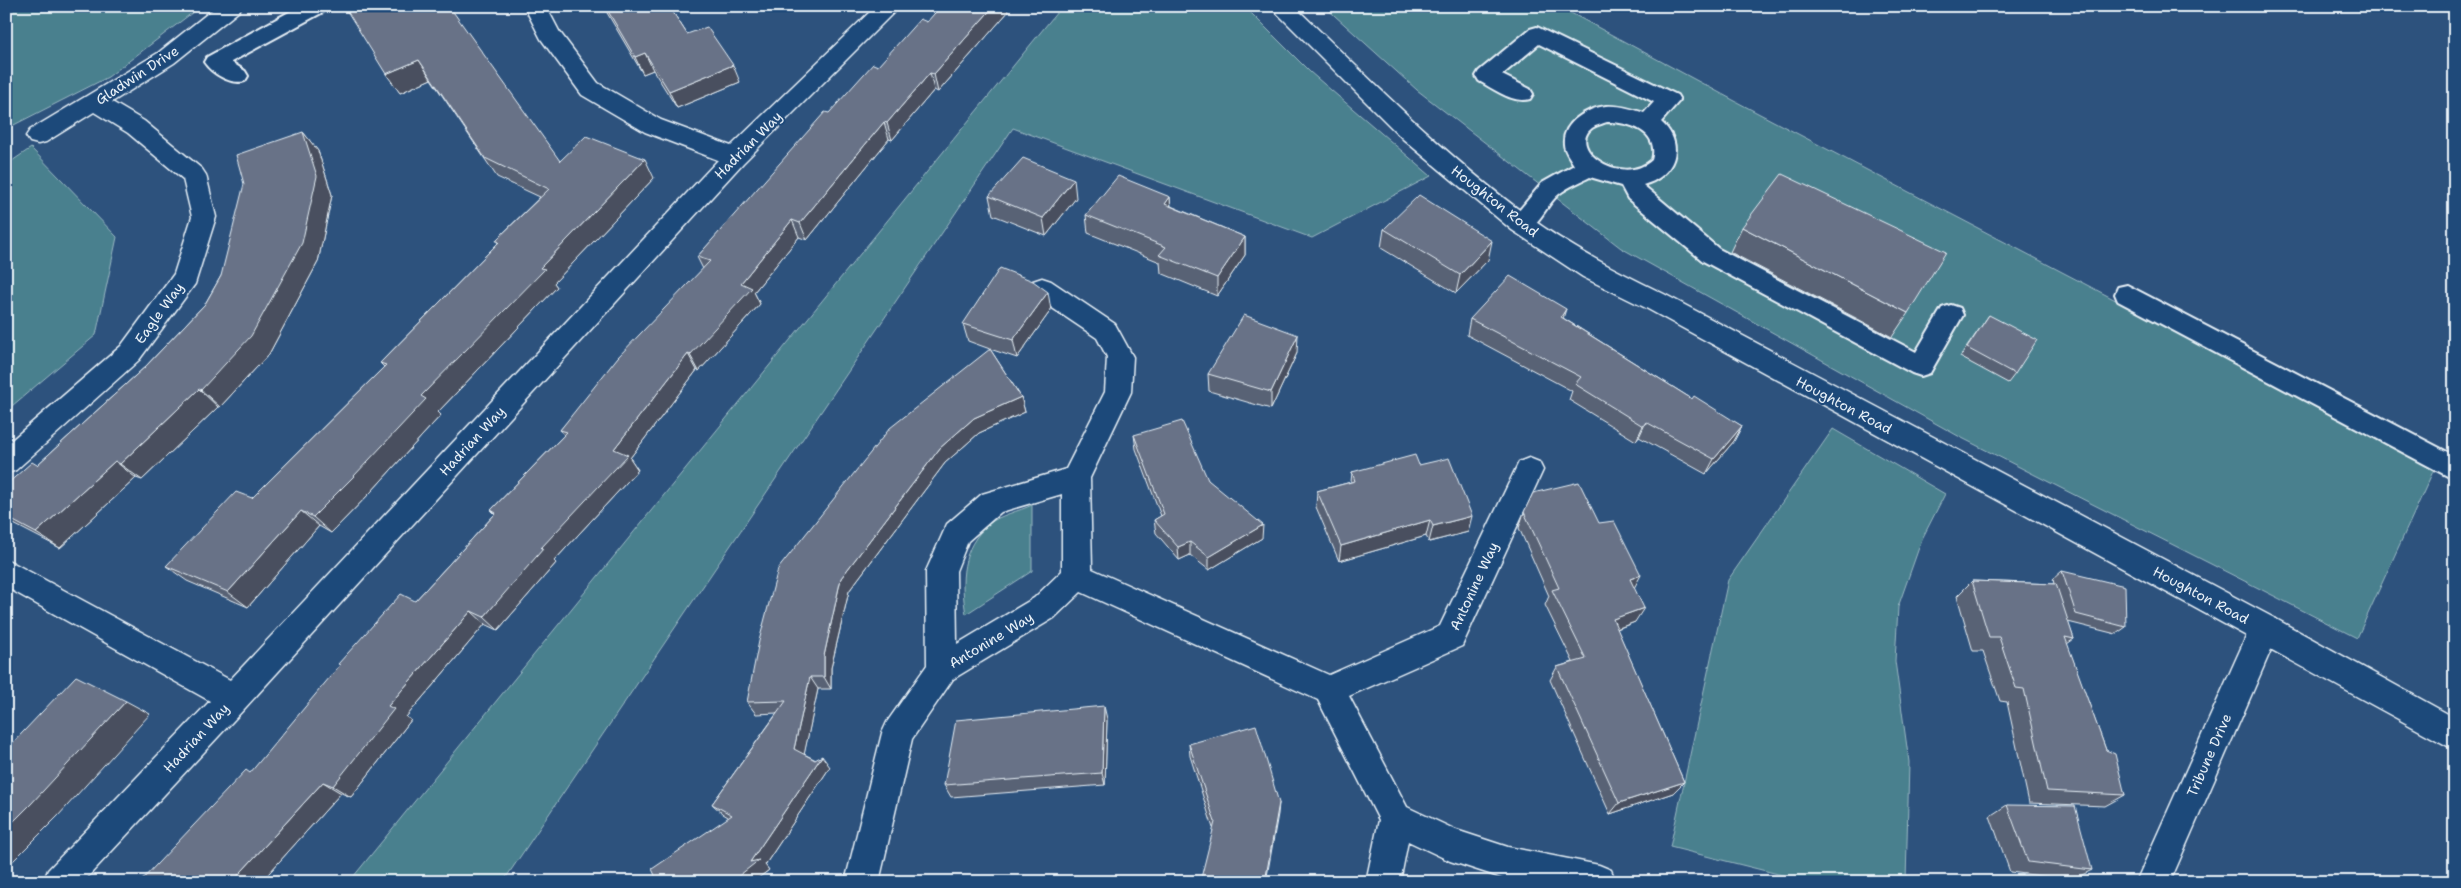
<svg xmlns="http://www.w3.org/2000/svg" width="2461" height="888" viewBox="0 0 2461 888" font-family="'Shantell Sans',sans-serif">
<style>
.green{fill:#4a808e;stroke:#99b8c3}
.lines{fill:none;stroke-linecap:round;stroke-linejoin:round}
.lane-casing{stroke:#e8f1f8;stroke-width:4}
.street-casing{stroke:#e8f1f8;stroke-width:3}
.secondary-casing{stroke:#e8f1f8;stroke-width:3}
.lane{fill:#1f4a7a;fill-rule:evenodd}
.street{fill:#1f4a7a;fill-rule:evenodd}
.secondary{fill:#1f4a7a;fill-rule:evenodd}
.wall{fill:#596274;stroke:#e8f1f8}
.shaded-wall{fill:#48505e;stroke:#e8f1f8}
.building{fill:#677287;stroke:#e8f1f8}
.labels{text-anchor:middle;stroke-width:4;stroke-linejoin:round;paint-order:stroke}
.street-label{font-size:14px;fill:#e8f1f8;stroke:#1f4a7a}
</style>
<rect width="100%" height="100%" fill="#2d527d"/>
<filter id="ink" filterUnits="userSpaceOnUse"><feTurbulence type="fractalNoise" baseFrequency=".02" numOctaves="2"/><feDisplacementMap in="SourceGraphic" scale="10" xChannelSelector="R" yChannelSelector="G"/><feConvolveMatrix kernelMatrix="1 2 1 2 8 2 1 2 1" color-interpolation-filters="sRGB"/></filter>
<g filter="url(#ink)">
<g class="green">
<polygon points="6,6 201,6 108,77 6,129"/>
<polygon points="1062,6 1244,6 1310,72 1431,176 1312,238 1013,128 503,882 349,882"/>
<polygon points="1324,6 1558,6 1733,100 2435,467 2357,638 1960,437 1621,248 1417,90"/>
<polygon points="31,148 117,237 96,335 6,411 6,165"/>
<polygon points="1833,429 1945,494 1922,539 1898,607 1895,661 1909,762 1906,882 1810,882 1670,847 1728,580"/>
<path d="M1032 505V571L966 614C960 581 961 547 989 524 999 515 1020 511 1032 505Z"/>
</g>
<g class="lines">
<defs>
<g id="lane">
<path d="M300 6H328L325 11 231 62 245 71 248 76 245 81C231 85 212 74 204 62L207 57Z"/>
<path d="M1537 27 1677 95 1680 100 1661 122C1687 145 1674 177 1643 185L1719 249 1916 352 1942 308 1951 305 1960 308 1963 315 1930 373 1921 376 1912 373 1703 261 1628 199 1621 186 1590 177C1580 182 1568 187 1559 194 1543 207 1536 238 1513 230L1509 224 1513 218 1542 183 1574 165C1571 159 1564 151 1564 144 1562 123 1587 108 1606 106 1619 105 1632 109 1644 113L1654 102 1539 44 1502 75 1530 89 1533 94 1530 99C1513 104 1494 89 1479 81L1476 76 1479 71 1530 29ZM1607 122C1629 122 1660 131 1652 160 1621 188 1566 148 1592 128 1596 125 1602 124 1607 122Z"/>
<polygon points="2127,285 2455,456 2455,480 2118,301 2115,294 2118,287"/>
</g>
<g id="street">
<polygon points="217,6 242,6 239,11 174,63 112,102 144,121 202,169 206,175 216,217 195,284 139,360 16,470 6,474 6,445 121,346 174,274 192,217 183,179 128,133 94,112 46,142 38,144 30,142 26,136 30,130 158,53"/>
<polygon points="524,6 546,6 559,31 598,83 661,120 731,146 876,6 900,6 743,163 245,708 83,882 43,882 48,870 210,701 6,587 6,559 230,680 718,160 645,132 582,95 541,39"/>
<path d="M1042 278 1051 281 1115 324 1133 357 1131 392 1090 478 1092 569 1329 675 1440 626 1519 462 1529 458 1539 462 1543 470 1462 646 1349 696 1407 807 1456 830 1508 847 1599 865 1611 870 1616 882H1514L1450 861 1408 841 1400 882H1366L1379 820 1318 700 1081 592 1054 618 953 679 912 739 879 882H845L882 733 887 722 927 665 926 571 947 524 982 494 1066 469 1105 392 1107 357 1097 338 1033 295 1029 288 1033 281ZM1062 494V571L1034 598 957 644 956 571 968 541 1001 512Z"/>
<polygon points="2265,615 2276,619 2280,629 2170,882 2136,882 2254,619"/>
</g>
<path id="secondary" d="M1270 6H1294C1370 79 1444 155 1529 217 1571 248 1617 271 1664 294L2276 619 2455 718V750L1646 308 1583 277 1512 230 1403 139Z"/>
</defs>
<use href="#lane" class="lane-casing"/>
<use href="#street" class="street-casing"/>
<use href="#secondary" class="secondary-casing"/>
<use href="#lane" class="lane"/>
<use href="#street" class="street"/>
<use href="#secondary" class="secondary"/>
</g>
<g class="wall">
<polygon points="344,6 560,161 654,178 554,283 557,287 438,412 441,415 371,492 331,533 319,526 248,607 187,581 166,566 252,498 384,367 380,363 498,243 496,240 540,197 497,177 431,79 400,93"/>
<polygon points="603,6 669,6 687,34 740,82 677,108 653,70 643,74"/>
<polygon points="1008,12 938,92 934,90 892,140 889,139 807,240 799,237 754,292 760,304 699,371 697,370 630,458 638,470 554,561 556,563 498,630 485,624 406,717 411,720 351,797 341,793 261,882 140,882 251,773 415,601 495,514 491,510 564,435 560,430 703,269 697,257 829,113 878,66 927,22"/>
<polygon points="303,132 318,151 332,195 318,262 269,354 220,407 218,407 142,480 136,478 60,548 6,520 6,485 37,465 146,366 205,304"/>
<polygon points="989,196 1076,198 1046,236 993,215"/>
<polygon points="1170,197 1171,206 1245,237 1245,255 1217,296 1161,273 1160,262 1088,233 1086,215"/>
<polygon points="1742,227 1908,313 1892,337 1730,252"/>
<polygon points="1384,229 1488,260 1456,293 1381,248"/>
<polygon points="1051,310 1017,358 990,349 1021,397 1025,412 979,433 945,463 849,591 831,668 831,689 818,689 804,754 830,767 765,865 769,870 753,882 728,817 723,814 712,804 777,713 756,714 747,702 990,349 968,341 963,324"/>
<polygon points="1989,315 2015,374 2008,383 1960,357"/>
<polygon points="1563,318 1692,399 1742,426 1734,441 1706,474 1639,437 1636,441 1569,400 1572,391 1467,335 1470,319"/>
<polygon points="1297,353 1271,409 1209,391 1208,374"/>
<polygon points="1134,435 1208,480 1262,538 1209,570 1190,555 1179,560 1156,533 1154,520 1161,516 1136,449"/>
<polygon points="1419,465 1468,532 1429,542 1426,536 1339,561 1316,507 1317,491 1351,482 1352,472"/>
<polygon points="1524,512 1599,523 1634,588 1635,622 1617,629 1684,782 1673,793 1610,814 1550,680 1557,667 1573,662 1545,605 1549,596 1519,528"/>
<polygon points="2062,571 2126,627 2116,634 2068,622 2074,639 2067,644 2106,750 2125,795 2105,806 2029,803 2007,702 2000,701 1983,651 1973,651 1957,596 1972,581 2054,584 2053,579"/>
<polygon points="1107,719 1105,785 951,797 944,785"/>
<polygon points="1189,744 1278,814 1213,828 1190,756"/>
<polygon points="2007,805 2092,870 2072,880 2010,872 1990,816"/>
</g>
<g class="shaded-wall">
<polygon points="994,6 1007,6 1008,12 938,92 934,74"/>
<polygon points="645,53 653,70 643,74 635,57"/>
<polygon points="419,60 431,79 400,93 386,74"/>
<polygon points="733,65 740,82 677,108 669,91"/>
<polygon points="930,73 934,90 892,140 887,123"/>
<polygon points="884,122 889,139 807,240 800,223"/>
<polygon points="303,132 318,151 332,195 318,262 269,354 220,407 201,390"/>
<polygon points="645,159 654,178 554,283 557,287 438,412 441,415 371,492 331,533 313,517 421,396 540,268"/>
<polygon points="1074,179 1076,198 1046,236 1043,218"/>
<polygon points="1170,197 1171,216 1165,204"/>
<polygon points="792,220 799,237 754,292 760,304 699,371 690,355 741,283"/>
<polygon points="1245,237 1245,255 1217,296 1217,278"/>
<polygon points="1492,241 1488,260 1456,293 1460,275"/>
<polygon points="1048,292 1051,310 1017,358 1013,340"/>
<polygon points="1566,309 1561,325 1561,317"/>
<polygon points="1298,335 1297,353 1271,409 1271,392"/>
<polygon points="688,354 697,370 630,458 638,470 554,561 556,563 498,630 484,617 541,548 614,449"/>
<polygon points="199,389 218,407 142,480 120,464"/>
<polygon points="1021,397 1025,412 979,433 945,463 849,591 831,668 831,689 824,677 824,656 841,578 940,448 974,418"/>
<polygon points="1646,422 1639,437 1636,441 1643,426"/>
<polygon points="1742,426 1734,441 1706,474 1714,459"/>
<polygon points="115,461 136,478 60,548 36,533"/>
<polygon points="301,511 319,526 248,607 228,592"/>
<polygon points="1472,516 1468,532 1429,542 1433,526"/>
<polygon points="1430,520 1426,536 1339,561 1341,546"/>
<polygon points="1263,525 1262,538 1209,570 1209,557"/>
<polygon points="1190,542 1190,555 1179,560 1178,547"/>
<polygon points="1641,575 1633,590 1630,579"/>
<polygon points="1644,608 1635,622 1605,633 1613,619"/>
<polygon points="471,611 485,624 406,717 411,720 351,797 333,786 388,706"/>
<polygon points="810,677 818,689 803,760 794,749"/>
<polygon points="126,701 150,714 58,816 6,868 6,829"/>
<polygon points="1104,706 1107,719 1105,785 1102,773"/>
<polygon points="822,756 830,767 765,865 769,870 753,882 731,882 750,862"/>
<polygon points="323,782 341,793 261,882 232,882"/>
<polygon points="1684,782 1673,793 1610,814 1619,803"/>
<polygon points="1279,803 1278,814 1266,882 1265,882"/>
</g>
<g class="building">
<polygon points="344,6 449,6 560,161 586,136 645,159 540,268 545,269 421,396 426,399 354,476 313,517 301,511 228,592 166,566 236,492 252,498 386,365 380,363 499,242 496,240 549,189 485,158 419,60 386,74"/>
<polygon points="605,6 669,6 687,34 707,27 733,65 669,91 645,53 635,57"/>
<polygon points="941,6 994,6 934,74 930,73 887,123 884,122 800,223 792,220 741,283 752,288 690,355 688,354 614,449 628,455 541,548 543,549 484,617 471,611 388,706 394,709 333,786 323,782 232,882 140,882 246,770 250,773 340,665 338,664 401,594 415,601 496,513 491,510 567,432 560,430 618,357 710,261 697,257 825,112 829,113 873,64 878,66 920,19 927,22"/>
<polygon points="303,132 317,176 302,243 251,336 201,390 199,389 120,464 115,461 36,533 6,517 6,485 32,462 37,465 146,366 205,304 221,276 244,184 236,155"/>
<polygon points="1023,158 1074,179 1043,218 989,196"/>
<polygon points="1782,174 1946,252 1908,313 1742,227"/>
<polygon points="1118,176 1170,197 1165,204 1245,237 1217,278 1159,255 1166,247 1086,215"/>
<polygon points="1419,195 1492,241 1460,275 1384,229"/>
<polygon points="1000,268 1033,281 1048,292 1013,340 963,324"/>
<polygon points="1510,276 1566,309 1561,317 1692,399 1694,396 1742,426 1714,459 1646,422 1643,426 1575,384 1581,377 1470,319"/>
<polygon points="1244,315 1298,335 1271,392 1208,374"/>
<polygon points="1989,315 2037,340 2015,374 1967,348"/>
<polygon points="990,349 1021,397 974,418 940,448 841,578 824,656 824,677 810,677 794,749 815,760 822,756 750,862 759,860 731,882 658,882 652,869 732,815 712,804 786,701 747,702 759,641 778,569 890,428"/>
<polygon points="1182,421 1208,480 1263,525 1209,557 1190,542 1178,547 1154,520 1164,514 1134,435"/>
<polygon points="1415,455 1419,465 1449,458 1472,516 1433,526 1430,520 1341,546 1317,491 1355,481 1352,472"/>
<polygon points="1579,482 1599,523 1614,521 1641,575 1630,579 1644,608 1613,619 1684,782 1619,803 1557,667 1586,659 1552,590 1559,588 1524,512 1533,493"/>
<polygon points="2062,571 2125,586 2126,627 2076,614"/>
<polygon points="1972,581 2056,584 2074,639 2065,637 2106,750 2115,754 2125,795 2047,791 2024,689 2016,688 1999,637 1989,637"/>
<polygon points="76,676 126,701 31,804 6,829 6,750"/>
<polygon points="1104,706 1102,773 944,785 956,720"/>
<polygon points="1256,725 1279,803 1265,882 1200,882 1215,822 1189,744"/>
<polygon points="2007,805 2075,806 2092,870 2028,862"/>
</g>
</g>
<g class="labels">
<g class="street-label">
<text transform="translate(137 75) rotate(-33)" y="5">Gladwin Drive</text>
<text transform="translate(748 145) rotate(-45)" y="5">Hadrian Way</text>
<text transform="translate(1495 201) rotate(38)" y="5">Houghton Road</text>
<text transform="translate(159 313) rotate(-54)" y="5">Eagle Way</text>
<text transform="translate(1844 405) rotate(28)" y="5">Houghton Road</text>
<text transform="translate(472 441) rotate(-47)" y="5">Hadrian Way</text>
<text transform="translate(1474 586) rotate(-65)" y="5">Antonine Way</text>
<text transform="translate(2201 595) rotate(28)" y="5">Houghton Road</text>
<text transform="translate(991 640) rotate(-31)" y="5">Antonine Way</text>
<text transform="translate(196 738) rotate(-47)" y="5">Hadrian Way</text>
<text transform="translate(2209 755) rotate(-66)" y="5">Tribune Drive</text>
</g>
</g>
<rect width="2461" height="888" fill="none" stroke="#1f4a7a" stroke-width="25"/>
<rect x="12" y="12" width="2436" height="863" fill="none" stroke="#e8f1f8" stroke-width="2" filter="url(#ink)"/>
</svg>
